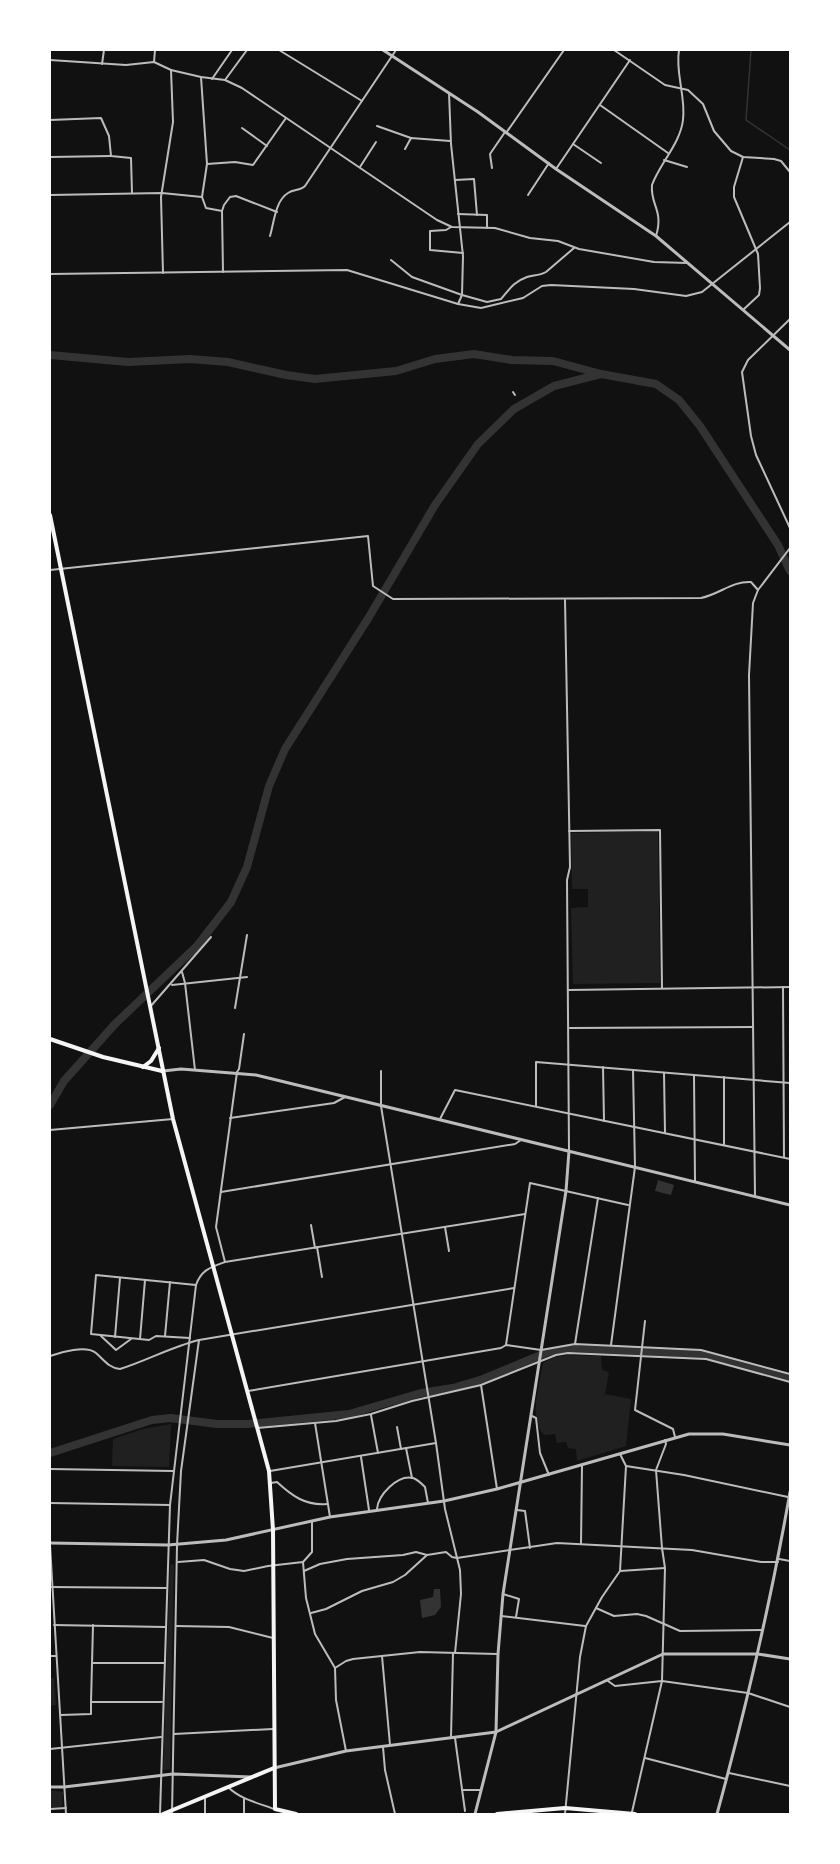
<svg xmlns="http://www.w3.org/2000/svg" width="840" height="1864" viewBox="0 0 840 1864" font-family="Signika,sans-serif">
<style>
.green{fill:#202020}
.water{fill:#333}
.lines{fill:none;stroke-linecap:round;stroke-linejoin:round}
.stream{stroke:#333;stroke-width:1.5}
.river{stroke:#333;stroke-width:8}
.minor{stroke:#bcbcbc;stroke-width:2}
.tertiary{stroke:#bcbcbc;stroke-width:3}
.primary{stroke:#f5f5f5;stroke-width:4}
.trunk{stroke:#f5f5f5;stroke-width:4}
</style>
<rect width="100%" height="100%" fill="#111"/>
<g class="green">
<polygon points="658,831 660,983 573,984 571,908 588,907 588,889 572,889 571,833"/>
<path d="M568 1355 601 1356 602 1370 609 1372 605 1394 631 1399 626 1446 577 1461 576 1449 568 1448 566 1442 557 1443 555 1434 544 1435C528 1417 540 1384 543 1363L555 1357Z"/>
<polygon points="171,1424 169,1467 112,1466 113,1439 143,1429"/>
<polygon points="170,1564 174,1565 170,1769 163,1770"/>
<polygon points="50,1678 54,1678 56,1705 50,1706"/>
<polygon points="50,1790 63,1792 62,1807 50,1807"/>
</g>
<g class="water">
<polygon points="658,1180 674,1185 671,1195 655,1191"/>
<polygon points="434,1589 440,1589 441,1607 435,1615 422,1618 420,1600 433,1597"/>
</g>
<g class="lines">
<polyline class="stream" points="751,50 746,120 790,150"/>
<g class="river">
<polyline points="50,355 128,362 190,359 228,362 286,375 315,379 396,371 435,359 474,354 512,360 553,361 601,374 656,384 679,400 700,426 778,545 790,571"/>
<polyline points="50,1105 64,1081 115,1024 197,946 231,902 247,867 269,786 285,749 369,617 435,505 478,444 514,409 554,386 601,374"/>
<polyline points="50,1453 152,1420 170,1418 217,1424 248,1424 349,1414 421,1393 453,1388 483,1379 548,1352 573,1348 704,1354 790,1378"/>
</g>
<g class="minor">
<polyline points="279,50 362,101"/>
<polyline points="614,50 665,85 688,90 703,104 714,131 731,151 743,157 774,159 781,161 790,172"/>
<polyline points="50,60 126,65 154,62 171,70 201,77 225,80 242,88 437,220 452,227 495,228 530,238 558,241 579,249 654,262 688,263"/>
<polyline points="154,62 155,50"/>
<polyline points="102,64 104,50"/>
<polyline points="201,77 207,164 202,197"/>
<polyline points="212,79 232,50"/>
<polyline points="225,80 247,50"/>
<polyline points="449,93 451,144 463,256 462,295 458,304"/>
<polyline points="600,105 668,153"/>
<polyline points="50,120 101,118 109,136 111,156 131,158 132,193"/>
<polyline points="377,126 411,138"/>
<polyline points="242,128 267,146"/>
<polyline points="506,133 564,50"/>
<polyline points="573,144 601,163"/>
<polyline points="405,149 411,138 450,141"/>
<polyline points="50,157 111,156"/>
<polyline points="743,157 734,187 734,197 758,254 760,288 759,295 743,310"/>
<polyline points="664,160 687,167"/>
<polyline points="207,164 235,162 253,165 286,118"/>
<polyline points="360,167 376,142"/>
<polyline points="492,168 490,154 505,132"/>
<polyline points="556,169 630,60"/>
<polyline points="455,180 474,179 477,215"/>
<polyline points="50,195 162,193 202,197 206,208 222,211 223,272"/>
<polyline points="528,195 549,163"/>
<polyline points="222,211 224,205 230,197 236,196 277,212"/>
<polyline points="458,214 487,215 487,228"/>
<polyline points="451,227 446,230 430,231 430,250 463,253"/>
<path d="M270 236C274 223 275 201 288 193 294 189 300 191 305 186L396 50"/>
<path d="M656 236C664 210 650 205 652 185 660 163 680 144 683 120 686 96 675 73 679 50"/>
<path d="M391 260 412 277 462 295 487 302 501 299C509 290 513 282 527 277 533 275 539 276 546 272L574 248"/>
<polyline points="163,273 161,197 173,122 171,70"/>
<polyline points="50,274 347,270 458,304 481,308 523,298 542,286 551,285 634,289 686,296 702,292 790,222"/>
<polyline points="790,319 748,360 742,372 751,436 756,455 790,528"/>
<polyline points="513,392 515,395"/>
<path d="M50 570 368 536 373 586 393 599 701 598C720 594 732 581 751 582L758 590"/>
<polyline points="565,600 570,867 567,880 569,1151"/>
<polyline points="569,831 660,830 662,988"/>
<polyline points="182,972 185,983 195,1070"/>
<polyline points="172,985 247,977"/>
<polyline points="783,987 784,1157"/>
<polyline points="569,990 790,987"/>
<polyline points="150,1007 211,937"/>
<polyline points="235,1008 247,935"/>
<polyline points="570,1028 753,1027"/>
<polyline points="603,1067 604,1121"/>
<polyline points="381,1071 381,1106 436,1443 445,1509 460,1570 461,1594 455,1653"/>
<polyline points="664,1073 665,1133"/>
<polyline points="694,1076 695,1181"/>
<polyline points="724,1077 724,1145"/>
<polyline points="536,1106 536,1062 790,1083"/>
<polyline points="230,1118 334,1103 345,1097"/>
<polyline points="440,1119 455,1090 790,1159"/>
<polyline points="50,1130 173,1119"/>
<polyline points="221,1192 515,1144 521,1140"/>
<polyline points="755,1196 749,675 753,603 758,590 790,548"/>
<polyline points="311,1225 315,1248"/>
<polyline points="445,1227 449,1251"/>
<polyline points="317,1247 322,1277"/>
<polyline points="225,1262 216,1227 237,1072 239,1069 244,1034"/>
<polyline points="645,1321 635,1410 673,1429 675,1437"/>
<polyline points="101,1336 116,1350 131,1339"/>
<polyline points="165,1336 170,1282"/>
<polyline points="115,1337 120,1278"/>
<polyline points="190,1338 156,1336 149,1340 91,1334 96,1275 196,1285"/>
<polyline points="140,1339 145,1280"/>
<polyline points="575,1344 598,1198"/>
<polyline points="506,1345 530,1183 628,1205"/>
<polyline points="611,1345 635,1167 633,1070"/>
<path d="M50 1356C61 1352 86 1345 96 1353 104 1360 109 1368 120 1369 146 1361 171 1347 199 1340L514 1288"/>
<polyline points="481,1385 497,1489"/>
<polyline points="248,1391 501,1348 506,1345 541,1350 575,1344 701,1350 790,1374"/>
<polyline points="371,1415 378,1453"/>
<polyline points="532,1416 536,1418 540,1453 549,1475"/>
<polyline points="315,1423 330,1517"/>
<polyline points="397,1427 401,1449"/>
<polyline points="257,1428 336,1421 371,1414 412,1401 481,1385 556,1355 568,1353 706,1359 790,1382"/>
<polyline points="406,1448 412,1478"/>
<polyline points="361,1457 369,1510"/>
<polyline points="626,1466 684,1475 788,1497"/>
<polyline points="50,1469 173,1471"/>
<polyline points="270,1471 436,1443"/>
<path d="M271 1483 277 1482C292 1496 306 1506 327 1504"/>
<polyline points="50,1503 170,1505"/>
<path d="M377 1509C378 1495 398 1474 413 1478 417 1479 422 1484 425 1487L428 1503"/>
<polyline points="517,1510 525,1511 530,1548"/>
<polyline points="581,1544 582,1466"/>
<polyline points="50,1545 66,1814"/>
<polyline points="779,1559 790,1561"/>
<polyline points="178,1562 204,1560 230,1569 244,1571 268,1566 303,1562 306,1598 315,1634 335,1668 336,1700 346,1751"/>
<polyline points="303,1562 312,1552 312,1521"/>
<polyline points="304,1571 320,1564 347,1559 403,1555 416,1552 427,1555 446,1552 452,1557 457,1558 557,1543 692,1550 761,1562 778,1562"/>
<polyline points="620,1571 665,1568"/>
<polyline points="50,1587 166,1588"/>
<polyline points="503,1594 519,1599 516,1617"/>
<polyline points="596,1608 614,1616 637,1614 646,1616 680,1631 762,1630"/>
<polyline points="311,1613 326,1609 362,1591 393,1582 405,1575 427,1555"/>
<polyline points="501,1616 585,1626"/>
<polyline points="54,1625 165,1627"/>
<polyline points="176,1626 229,1627 273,1638"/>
<polyline points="50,1656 56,1656"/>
<polyline points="382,1656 390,1745"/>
<polyline points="92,1663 164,1663"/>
<polyline points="335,1668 346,1661 353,1659 420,1652 497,1654"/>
<polyline points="608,1681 615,1686 662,1681 748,1693 790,1707"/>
<polyline points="91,1702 93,1625"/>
<polyline points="61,1715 91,1714 91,1702 162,1702"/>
<polyline points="174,1734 273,1729"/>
<polyline points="451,1737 453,1653"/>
<polyline points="455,1738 465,1811"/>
<polyline points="383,1747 385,1770 395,1814"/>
<polyline points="50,1749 161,1737"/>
<polyline points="645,1758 726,1779"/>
<polyline points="729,1773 790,1786"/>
<path d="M228 1787C240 1799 258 1803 274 1809"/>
<polyline points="462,1790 480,1790"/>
<polyline points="244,1799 244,1814"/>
<polyline points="50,1809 66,1808"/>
<polyline points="632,1812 662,1681 665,1568 662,1548 656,1470 666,1444 665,1440"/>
<path d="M160 1814 170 1505 196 1285C201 1270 211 1267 225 1262L525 1214"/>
<polyline points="172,1814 177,1545 181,1471 199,1340"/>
<polyline points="205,1814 205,1796"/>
<polyline points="565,1814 580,1657 586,1626 602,1597 620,1571 626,1466 620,1454"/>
</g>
<g class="tertiary">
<polyline points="383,50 478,112 556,169 656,236 790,350"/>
<polyline points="163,1071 181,1069 256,1075 790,1205"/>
<polyline points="50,1543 168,1545 226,1540 330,1517 444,1501 497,1489 689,1434 723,1434 790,1445"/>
<polyline points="274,1768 346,1751 496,1732 663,1654 758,1654 790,1659"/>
<polyline points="50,1787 64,1787 173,1774 251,1777"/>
<polyline points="475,1814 496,1732 498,1654 503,1594 566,1191 569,1151"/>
<path d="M717 1814C746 1708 771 1601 790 1492"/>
</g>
<polyline class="primary" points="163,1814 274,1768"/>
<g class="trunk">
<polyline points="50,515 173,1119 269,1471 273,1530 275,1809 296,1814"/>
<polyline points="50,1039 103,1057 162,1071"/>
<polyline points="143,1067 151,1061 159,1048"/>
<polyline points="497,1814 565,1808 635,1814"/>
</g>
</g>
<rect width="840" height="1864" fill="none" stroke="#ffffff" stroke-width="102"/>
</svg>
